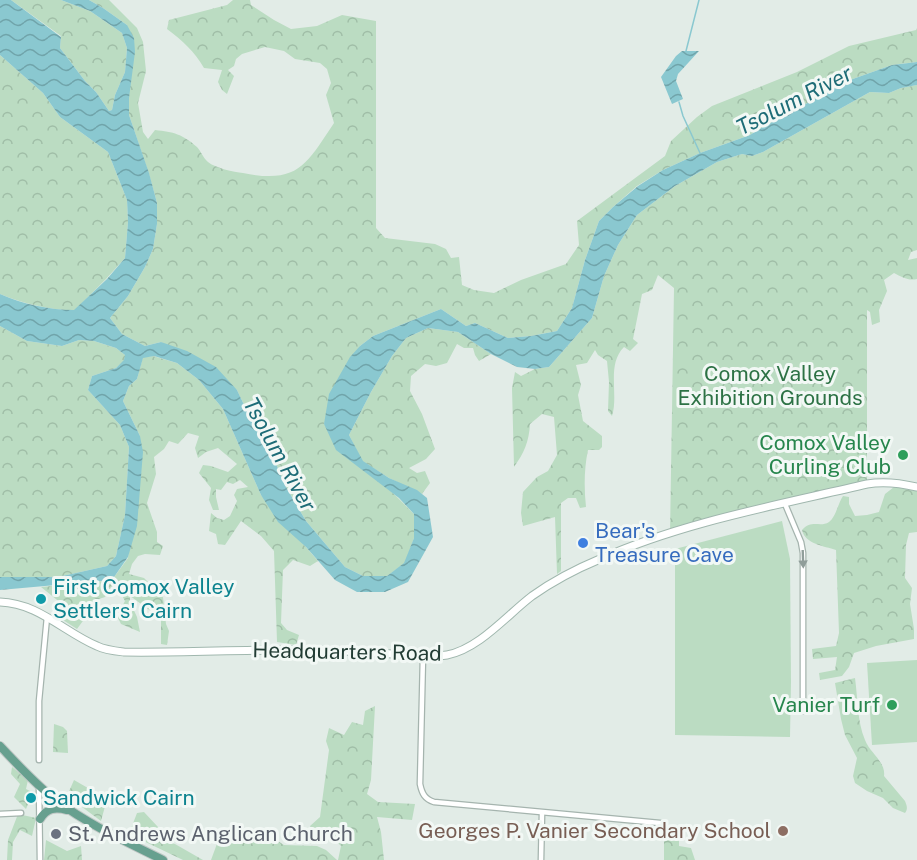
<svg xmlns="http://www.w3.org/2000/svg" width="917" height="860" viewBox="0 0 917 860" font-family="'Public Sans',sans-serif">
<style>
.forest{fill:url(#forest-crowns)}
.pitch{fill:#bbdcc2}
.water{fill:url(#water-waves)}
.lines{fill:none;stroke-linecap:round;stroke-linejoin:round}
.stream{stroke:#8ac8d0;stroke-width:1.5}
.street-casing{stroke:#a5b4ae;stroke-width:7}
.secondary-casing{stroke:#a0b7ae;stroke-width:9}
.primary-casing{stroke:#c1c8c6;stroke-width:10}
.street{stroke:#fff;stroke-width:4.5}
.secondary{stroke:#fff;stroke-width:7}
.primary{stroke:#67a08f;stroke-width:8}
.oneway{fill:#909e9a}
.leisure-dot{fill:#2e9e5b;stroke:#f2f8f5;stroke-width:2}
.shop-dot{fill:#3f7fe0;stroke:#f2f8f5;stroke-width:2}
.culture-dot{fill:#0f9aa8;stroke:#f2f8f5;stroke-width:2}
.education-dot{fill:#8d6e63;stroke:#f2f8f5;stroke-width:2}
.worship-dot{fill:#6b7280;stroke:#f2f8f5;stroke-width:2}
.labels{text-anchor:middle;stroke-width:6;stroke-linejoin:round;paint-order:stroke}
.park-label{font-size:21px;fill:#2d7245;stroke:#f2f8f5}
.leisure-label{font-size:21px;fill:#27864d;stroke:#f2f8f5;text-anchor:end}
.shop-label{font-size:21px;fill:#366cbe;stroke:#f2f8f5;text-anchor:start}
.culture-label{font-size:21px;fill:#0d838f;stroke:#f2f8f5;text-anchor:start}
.street-label{font-size:21px;fill:#223c34;stroke:#f2f8f5}
.education-label{font-size:21px;fill:#785e54;stroke:#f2f8f5;text-anchor:end}
.worship-label{font-size:21px;fill:#5b616d;stroke:#f2f8f5;text-anchor:start}
.water-label{font-size:22px;font-style:italic;fill:#1d6c77;stroke:#f2f8f5}
</style>
<defs>
<pattern id="forest-crowns" width="20" height="18" patternUnits="userSpaceOnUse" patternTransform="scale(1.5)"><rect width="20" height="18" fill="#bbdcc2"/><path d="M2 6a3 3 0 1 1 6 0M12 15a3 3 0 1 1 6 0" fill="none" stroke="#a0bea7"/></pattern>
<pattern id="water-waves" width="16" height="10" patternUnits="userSpaceOnUse" patternTransform="scale(1.5)"><rect width="16" height="10" fill="#8ac8d0"/><path d="M0 5q4-4 8 0t8 0" fill="none" stroke="#70a4aa"/></pattern>
</defs>
<rect width="100%" height="100%" fill="#e2ece7"/>
<g class="forest">
<polygon points="11,0 61,0 90,11 122,33 127,48 125,72 115,95 112,110 109,111 96,92 85,81 60,48 61,36"/>
<path d="M89 0H109L137 28 143 42 146 71 138 103 143 132 148 139 155 130C174 132 182 134 197 147 201 151 203 158 208 162 215 168 234 172 243 173 298 184 306 165 334 123L326 95 331 83 327 69 320 63 295 59 284 51 265 47 242 54 236 59 234 66 228 70 234 76 227 94 222 90 218 82 222 70 204 68C195 52 182 40 167 29L169 20 227 5 233 0H250L251 5 274 20 291 29 317 26 342 15 376 21V228L385 238 435 244 446 249 451 258 459 257 462 285 474 290 494 293 521 280 566 264 579 245 577 221 665 156 671 141 697 117 712 106 797 72 849 46 916 30 917 28V62L892 65 850 80 761 128 750 135 700 153 663 170 637 186 613 207 599 221 585 260 572 308 557 331 531 336 508 338 475 323 466 326 441 309 373 336 360 346 324 424 414 514V538L405 563 387 576H363L345 567 306 521 286 487 264 436 254 426 237 390 161 342 145 346 122 334 110 318 128 296 145 267 153 249 157 224V203L149 174 129 115 127 25 103 8Z"/>
<path d="M0 55 43 93 60 117 108 152 127 200 128 222 125 258 106 279 74 311C49 309 23 304 0 294Z"/>
<path d="M917 85V250L911 252 908 260 917 258V279C908 281 902 277 894 273L884 280 887 291 879 310 880 322 872 325 870 312 867 310V484L670 534 674 288 658 275 652 290 642 294 633 339 638 343 630 351 624 347C606 365 619 394 612 416L608 411 609 382 607 361 598 355 595 350 587 363 576 365 581 385 578 395 583 421 602 436V447L599 450H588C584 469 584 488 586 507L580 508 576 498H568L561 503V571L557 574 555 517 523 526 521 513 523 492 537 477 548 471 557 455 554 417 542 414 530 424C529 442 524 453 514 467L512 388 515 372 521 376 535 369 549 367 592 318 604 276 618 245 637 215 675 186 717 162 742 154 752 156 763 152 870 92 889 93 901 88Z"/>
<polygon points="0,326 27,341 62,346 79,340 94,341 116,348 125,355 125,360 116,368 92,376 88,390 120,425 129,447 125,515 116,556 107,566 58,577 0,577"/>
<polygon points="428,328 458,332 491,354 479,361 475,355 473,348 464,348 457,344 447,363 436,366 425,364 411,376 410,391 422,414 435,449 426,459 409,468 417,473 425,471 430,483 422,494 389,478 362,461 349,435 371,392 392,356 406,338"/>
<path d="M153 356 177 363 199 380 223 409 261 495 318 561 310 566 293 560 283 570 281 623 287 630 299 635 296 645 277 642 274 551 261 536 241 521 225 545 218 544 216 534 209 531 211 513 217 518 224 520 230 516 237 501 234 495 237 489 248 487 240 480 233 484 227 482 221 490 216 489V497L219 510H213L209 500 211 488 199 473 203 465 211 466 228 472 237 464 218 448 206 452 198 458 195 448 199 436 188 433 178 444 169 441 164 449 154 457 156 474 147 503 157 532V542L163 546 160 555 145 554 138 556 132 564 129 574 144 578 163 597 166 624 169 631 167 645 161 644V616C148 611 141 603 130 596V602L137 617 140 632 121 624 117 616 125 601 119 590 111 587 105 597 99 599 77 629 63 620 68 614 67 608 41 587 112 580 128 558 140 436 123 401 129 386 137 379 143 357Z"/>
<path d="M894 487 917 491V532L909 533 906 545 905 578 912 588 910 604 914 629V639L876 646 854 653 849 667 842 676 820 680 819 673 835 670 837 657 813 659 812 649 836 646 839 633 836 550C824 546 805 544 802 530 812 519 820 528 829 522 836 517 838 503 843 496L849 497V504L855 516 867 515 879 512 885 494Z"/>
<path d="M855 678C858 699 857 721 865 740 870 753 886 762 884 776L905 801C907 806 908 809 905 813L893 808 883 798 867 791 855 783 853 776 857 758 845 735 841 719 835 683Z"/>
<polygon points="375,706 371,780 367,794 378,802 415,804 412,820 377,817 381,832 384,860 338,860 341,846 332,837 313,833 310,826 320,817 329,750 326,741 329,728 344,735 352,722 363,725 365,711"/>
<polygon points="54,724 63,727 67,731 68,753 53,752"/>
<polygon points="12,767 28,780 26,789 34,793 34,800 29,802 26,809 14,797 20,784 11,774"/>
<polygon points="74,780 107,799 101,821 67,796"/>
<polygon points="144,812 158,827 154,837 175,844 203,860 183,860 129,834 137,813"/>
<polygon points="18,814 36,818 32,836 20,830 13,842 12,860 7,860 8,840"/>
<polygon points="668,830 679,835 679,846 691,848 695,860 664,860 664,842"/>
<polygon points="256,834 267,834 284,845 317,846 326,850 337,860 211,860 218,841 245,842"/>
<polygon points="46,840 67,851 81,846 82,860 44,860"/>
</g>
<g class="pitch">
<polygon points="782,521 790,559 791,682 790,737 675,735 675,549"/>
<polygon points="917,660 917,742 872,745 867,663"/>
</g>
<g class="water">
<path d="M0 0H11L61 37 60 48 85 81 96 92 109 111 112 110 115 95 125 72 127 48 122 33 90 11 61 0H89L103 8 127 25 134 38 135 52 129 98V115L149 173 157 203V224L153 249 145 267 128 296 110 318 122 334 145 346 161 342 187 351 216 367 237 390 254 426 264 436 286 487 306 521 345 567 363 576H387L404 563 414 538V514L399 498 336 450 324 424 329 394 350 357 360 346 373 336 441 309 466 326 475 323 508 338 531 336 557 331 572 308 585 260 599 221 613 207 638 186 663 170 700 153 750 135 761 128 850 80 892 65 917 62V85L901 88 889 93 870 92 763 152 752 156 742 154 717 162 675 186 637 215 618 245 604 276 592 318 549 367 535 369 517 367 491 354 458 332 428 328 406 338 392 356 371 392 349 435 363 461 389 478 417 490 427 498 433 537 408 582 385 592H357L335 580 306 547 278 522 261 495 223 409 199 380 177 363 154 356 143 358 137 379 129 386 123 401 140 436 143 452 137 526 128 557 112 580 0 590V577H58L107 566 116 556 125 515 129 447 120 425 88 390 92 376 116 368 124 360 125 355 116 348 94 341 79 340 62 346 27 341 0 326V294C22 304 50 310 74 310L107 279 125 258 128 222 127 200 108 152 60 117 43 93 0 55Z"/>
<polygon points="682,51 699,51 678,74 676,81 683,99 672,104 661,77 676,56"/>
</g>
<g class="lines">
<g class="stream">
<polyline points="686,51 699,0"/>
<polyline points="679,102 683,116 700,153"/>
</g>
<defs>
<g id="street">
<polyline points="785,504 801,542 803,553 803,711"/>
<path d="M423 656 420 784C422 794 425 799 434 802L660 823"/>
<polyline points="39,760 39,701 47,617"/>
<polyline points="39,788 40,860"/>
<polyline points="0,814 21,813"/>
<polyline points="541,860 542,813"/>
</g>
<path id="secondary" d="M0 602C38 603 64 632 97 646 105 650 115 651 124 652 185 653 246 649 306 650 335 650 364 652 392 654 410 656 429 658 447 655 479 649 507 615 532 596 553 581 576 569 600 559 683 522 778 505 867 484 884 481 900 483 917 487"/>
<g id="primary">
<path d="M0 746C18 765 36 785 57 801 89 825 127 842 163 860"/>
<path d="M40 819C47 808 55 807 67 810"/>
</g>
</defs>
<use href="#street" class="street-casing"/>
<use href="#secondary" class="secondary-casing"/>
<use href="#primary" class="primary-casing"/>
<use href="#street" class="street"/>
<use href="#secondary" class="secondary"/>
<use href="#primary" class="primary"/>
</g>
<defs><path id="oneway-solid" d="M-6-.8H1V-3.2L6.5 0L1 3.2V.8H-6Z" transform="scale(1.5)"/></defs>
<use class="oneway" href="#oneway-solid" transform="translate(803 559) rotate(88)"/>
<g class="leisure-dot">
<circle cx="903" cy="455" r="6"/>
<circle cx="892" cy="705" r="6"/>
</g>
<circle class="shop-dot" cx="583" cy="543" r="6"/>
<g class="culture-dot">
<circle cx="41" cy="599" r="6"/>
<circle cx="31" cy="798" r="6"/>
</g>
<circle class="education-dot" cx="783" cy="831" r="6"/>
<circle class="worship-dot" cx="56" cy="834" r="6"/>
<g class="labels">
<g class="park-label">
<text x="770" y="381">Comox Valley<tspan x="770" dy="24">Exhibition Grounds</tspan></text>
</g>
<g class="leisure-label">
<text x="891" y="450">Comox Valley<tspan x="891" dy="24">Curling Club</tspan></text>
<text x="880" y="712">Vanier Turf</text>
</g>
<g class="shop-label">
<text x="595" y="538">Bear's<tspan x="595" dy="24">Treasure Cave</tspan></text>
</g>
<g class="culture-label">
<text x="53" y="594">First Comox Valley<tspan x="53" dy="24">Settlers' Cairn</tspan></text>
<text x="43" y="805">Sandwick Cairn</text>
</g>
<g class="street-label">
<text transform="translate(347 652) rotate(1)" y="7">Headquarters Road</text>
</g>
<g class="education-label">
<text x="771" y="838">Georges P. Vanier Secondary School</text>
</g>
<g class="worship-label">
<text x="68" y="841">St. Andrews Anglican Church</text>
</g>
<g class="water-label">
<text transform="translate(794 100) rotate(-27)" y="8">Tsolum River</text>
<text transform="translate(280 454) rotate(61)" y="8">Tsolum River</text>
</g>
</g>
</svg>
